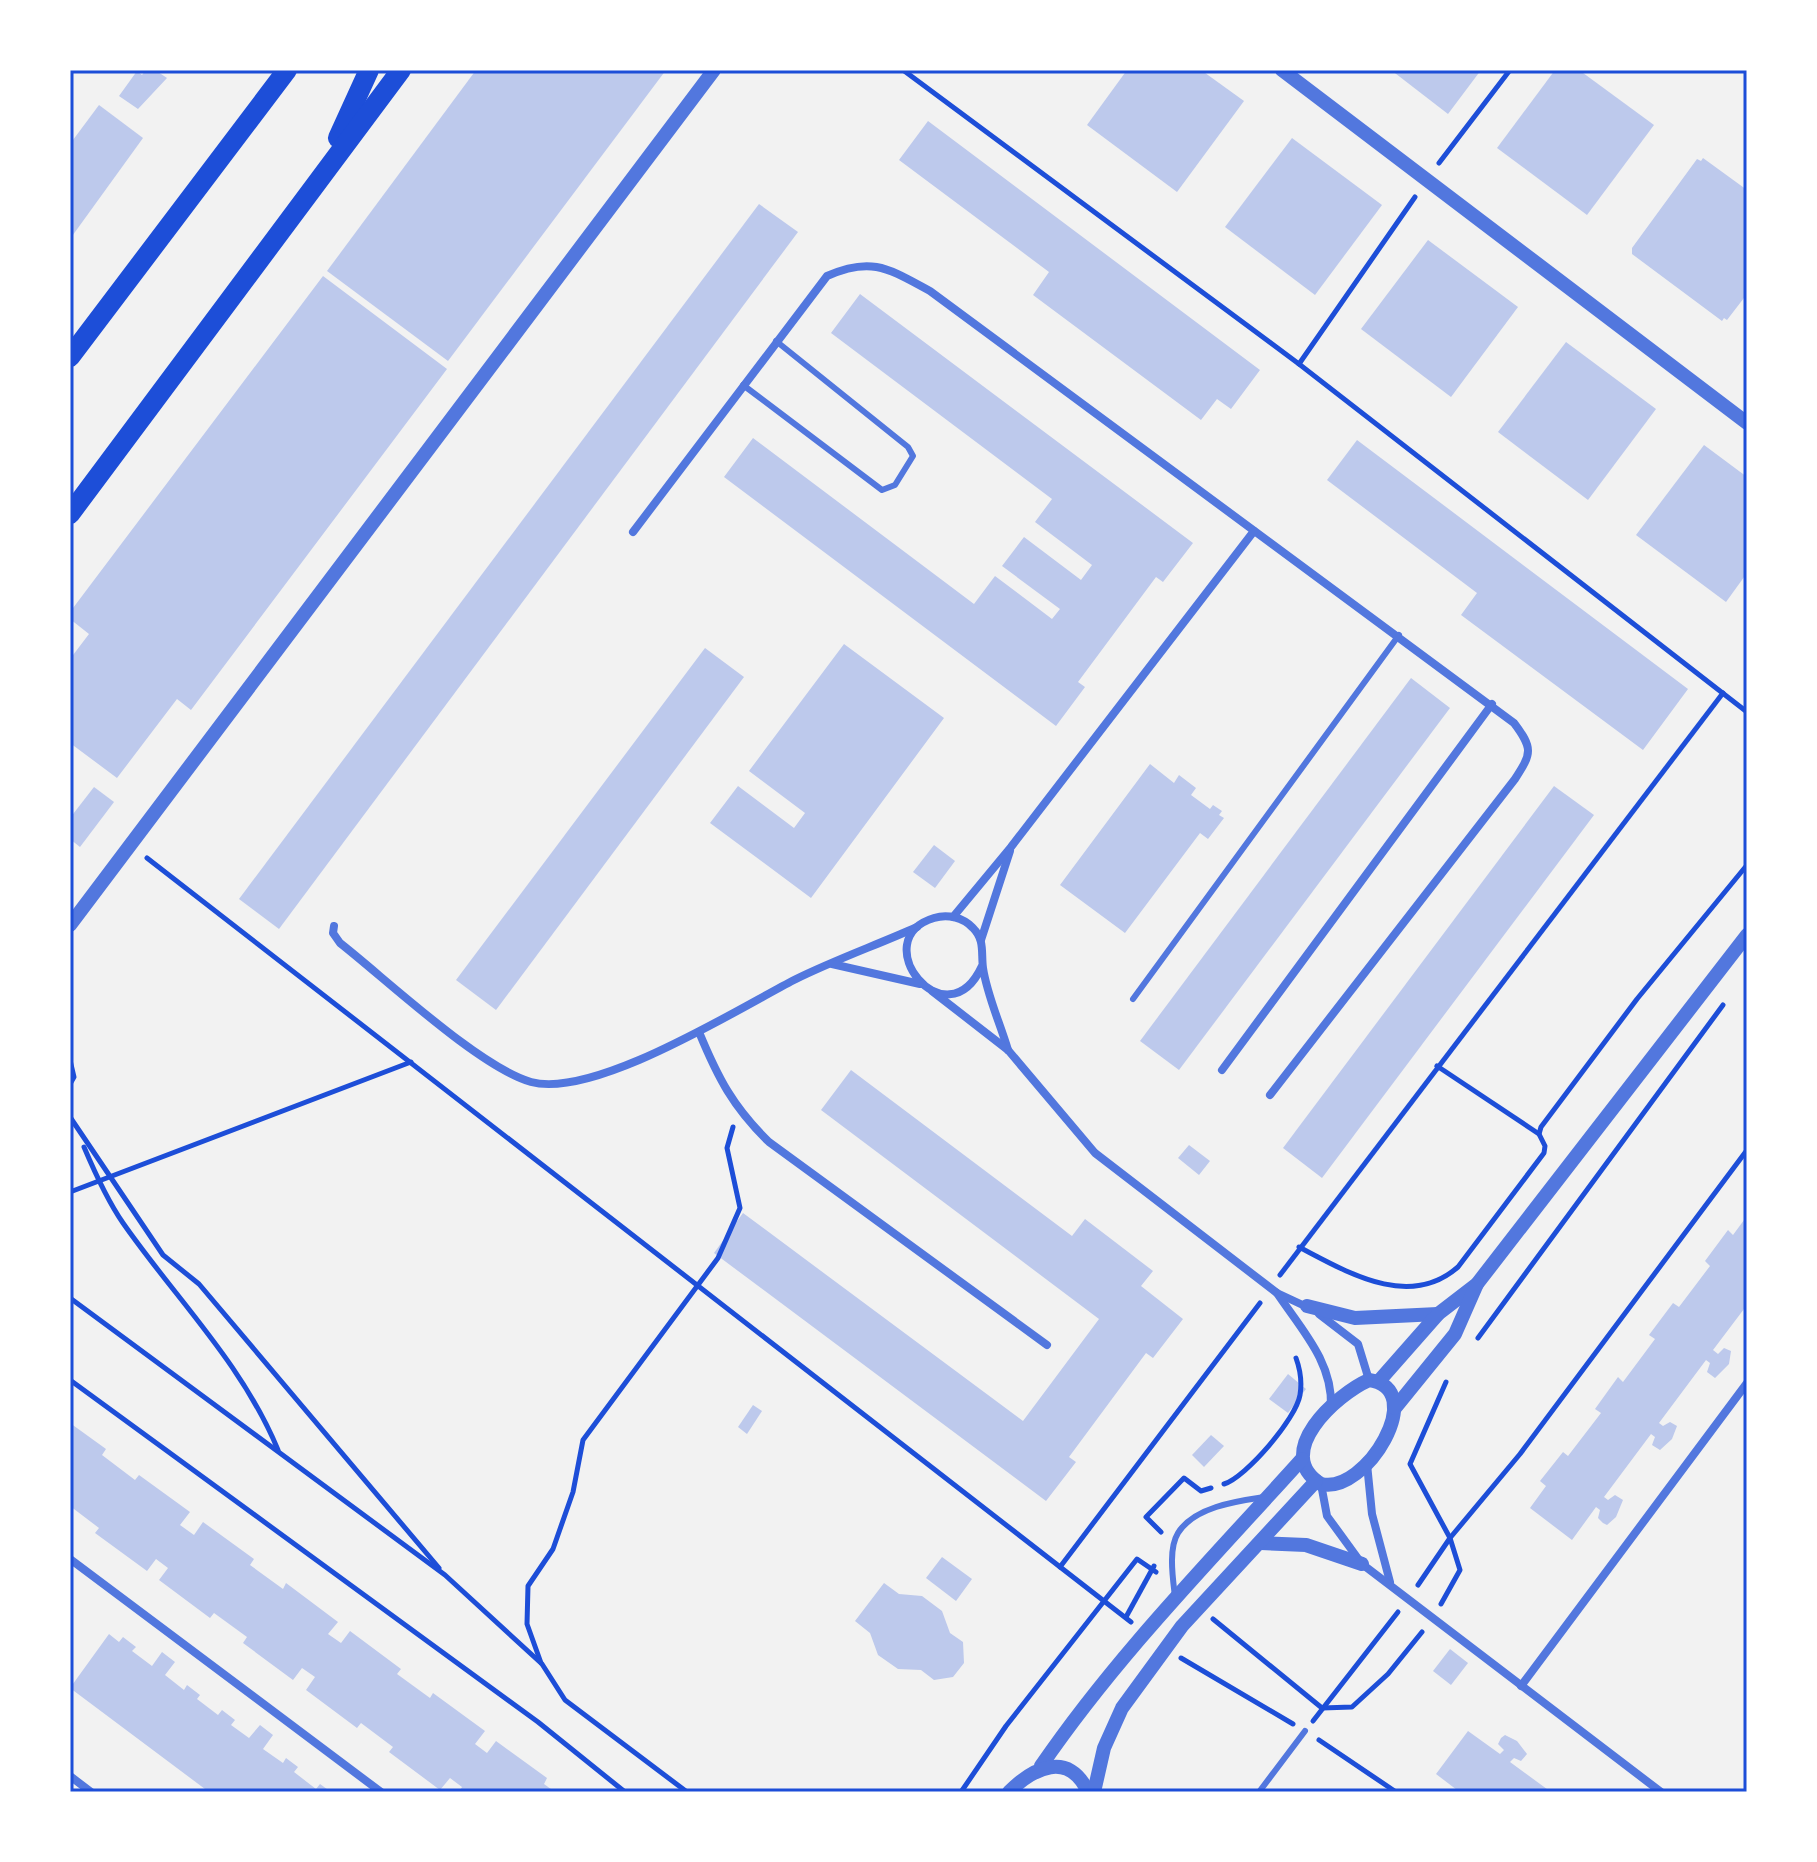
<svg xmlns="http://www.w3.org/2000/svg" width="1817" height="1862" viewBox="0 0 1817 1862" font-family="'PT Sans',sans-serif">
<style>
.building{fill:#bdc9ec}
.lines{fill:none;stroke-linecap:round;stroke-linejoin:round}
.path{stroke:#1d4ed8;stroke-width:5}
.service{stroke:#5277de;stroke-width:6}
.minor{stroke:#5277de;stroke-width:8}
.tertiary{stroke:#5277de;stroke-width:14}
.primary{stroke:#1d4ed8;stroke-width:20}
.neatline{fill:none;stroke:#1d4ed8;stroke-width:3}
</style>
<rect width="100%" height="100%" fill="#f2f2f2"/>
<g class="building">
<polygon points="146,70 155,70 167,78 138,109 119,96 137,71 142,75"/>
<polygon points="476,70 666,70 448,361 327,271"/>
<polygon points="1127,70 1201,70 1244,101 1177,192 1087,125"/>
<polygon points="1391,70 1481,70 1448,114"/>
<polygon points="1555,70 1579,70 1654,125 1587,215 1497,148"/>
<polygon points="99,105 143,138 70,239 70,144"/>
<polygon points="928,121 1260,370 1231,409 1217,399 1201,420 1033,295 1049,272 899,160"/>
<polygon points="1292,138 1382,205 1315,295 1225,227"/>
<polygon points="1703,158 1747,190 1747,294 1727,320 1724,318 1722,321 1632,254 1632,248 1697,159 1701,161"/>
<polygon points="759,204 798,232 279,929 239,899"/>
<polygon points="1428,240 1518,307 1451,397 1361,329"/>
<polygon points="323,276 447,369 191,710 177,699 117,778 70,743 70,659 89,634 70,619 70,612"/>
<polygon points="860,294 1193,543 1163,582 1156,577 1078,682 1085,687 1056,726 724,477 753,438 974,604 995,576 1052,619 1060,609 1002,566 1024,537 1081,580 1092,565 1035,522 1052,499 831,333"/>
<polygon points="1566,342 1656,409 1588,500 1498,432"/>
<polygon points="1357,440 1688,689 1643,750 1461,615 1477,593 1327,480"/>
<polygon points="1704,445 1747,477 1747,573 1726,602 1636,535"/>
<polygon points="844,644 944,718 811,898 710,823 738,786 794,828 805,813 749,771"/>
<polygon points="705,648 744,677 496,1010 456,980"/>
<polygon points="1411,678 1450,708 1179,1070 1140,1041"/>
<polygon points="1150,764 1174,783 1179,775 1196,788 1191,795 1210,809 1213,805 1222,811 1219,815 1224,818 1208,839 1200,833 1125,933 1060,885"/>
<polygon points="1554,786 1594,815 1322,1178 1283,1148"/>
<polygon points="94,787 114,802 80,847 70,839 70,818"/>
<polygon points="934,845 955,861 935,888 913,872"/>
<polygon points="851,1070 1072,1236 1085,1219 1153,1271 1141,1286 1183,1319 1153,1358 1146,1353 1069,1457 1076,1462 1046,1501 714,1253 743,1213 1023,1421 1099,1319 821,1110"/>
<polygon points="1189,1145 1210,1161 1199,1175 1178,1158"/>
<polygon points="1747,1216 1747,1305 1713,1350 1718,1354 1724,1348 1731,1351 1729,1364 1715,1378 1707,1372 1710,1363 1706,1360 1659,1423 1663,1426 1670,1422 1677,1426 1672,1439 1660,1450 1652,1445 1655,1437 1651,1434 1604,1497 1608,1500 1615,1495 1623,1500 1616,1517 1607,1525 1603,1523 1598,1518 1600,1510 1596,1507 1572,1540 1530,1508 1546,1486 1540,1481 1563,1452 1568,1456 1601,1413 1595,1409 1618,1377 1623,1382 1655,1339 1649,1335 1673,1303 1679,1307 1710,1266 1705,1261 1728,1230 1733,1235"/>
<polygon points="1288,1374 1306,1389 1288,1413 1269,1399"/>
<polygon points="753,1405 762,1411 747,1434 738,1427"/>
<polygon points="70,1423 106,1449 102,1455 135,1480 139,1475 190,1512 180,1525 194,1535 203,1522 254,1559 250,1565 283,1589 286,1583 338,1622 328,1634 341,1643 350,1631 401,1669 397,1674 430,1698 433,1693 485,1731 475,1744 487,1753 496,1741 547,1778 544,1784 555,1792 459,1792 462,1787 450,1778 440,1790 389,1752 393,1747 361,1723 357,1728 306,1690 315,1677 302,1668 293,1680 243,1643 247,1637 214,1613 210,1618 159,1580 168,1568 156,1559 147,1571 95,1533 99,1528 70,1506"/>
<polygon points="1211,1435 1224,1446 1204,1467 1192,1455"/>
<polygon points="942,1557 972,1579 956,1601 926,1578"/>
<polygon points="884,1583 899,1594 922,1596 942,1611 950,1633 963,1642 964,1663 953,1677 934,1680 921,1670 898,1669 878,1655 870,1633 855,1621"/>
<polygon points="109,1634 119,1642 123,1637 136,1647 132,1651 152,1666 162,1652 175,1662 165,1675 184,1690 187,1685 200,1695 197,1699 218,1715 222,1710 235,1720 231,1725 249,1738 260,1725 273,1735 263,1749 283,1763 286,1758 298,1767 294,1772 316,1789 320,1784 331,1792 209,1792 70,1688"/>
<polygon points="1450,1649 1468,1663 1451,1685 1433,1671"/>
<polygon points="1468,1731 1500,1754 1504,1750 1498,1744 1501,1738 1505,1735 1517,1741 1527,1754 1521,1761 1514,1758 1510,1762 1551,1792 1455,1792 1457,1790 1436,1774"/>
</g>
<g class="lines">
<g class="path">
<polyline points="903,70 1299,364 1747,712"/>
<polyline points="1439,163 1510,70"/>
<polyline points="1299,364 1415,197"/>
<polyline points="147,858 1131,1622"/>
<polyline points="70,1060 74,1077 70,1084"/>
<polyline points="1437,1066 1539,1134"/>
<polyline points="70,1117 163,1255 199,1284 439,1568"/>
<path d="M84 1147C95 1173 107 1200 123 1223 176 1299 242 1363 278 1450"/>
<polyline points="70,1192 411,1062"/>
<path d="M1299 1247C1347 1272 1409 1310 1458 1267L1544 1153 1545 1146 1539 1134 1541 1127 1637 999 1747 865"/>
<polyline points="1280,1275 1723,693"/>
<polyline points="70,1298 445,1575 542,1664 565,1700 687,1792"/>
<polyline points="1478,1338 1723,1005"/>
<polyline points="70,1380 538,1722 625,1792"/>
<path d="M1224 1484C1246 1477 1296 1419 1300 1395 1302 1383 1300 1369 1296 1358"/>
<polyline points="1161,1532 1146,1517 1184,1478 1201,1491 1211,1488"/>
<polyline points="1060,1567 1260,1303"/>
<polyline points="1418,1585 1450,1538 1520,1454 1747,1150"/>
<polyline points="1441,1604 1460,1570 1450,1538 1410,1464 1446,1382"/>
<polyline points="1126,1617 1154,1566"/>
<polyline points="1213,1619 1322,1708 1352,1707 1388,1674 1422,1632"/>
<polyline points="1181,1658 1293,1724"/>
<polyline points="541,1663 527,1624 528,1586 553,1549 573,1492 583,1440 718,1258 740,1208 727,1148 733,1127"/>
<polyline points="1313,1721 1398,1612"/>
<polyline points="1319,1740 1396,1792"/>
<polyline points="961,1792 1006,1726 1137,1559 1156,1572"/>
</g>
<g class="service">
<polyline points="743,385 882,490 895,485 913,456 908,447 776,341"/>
<polyline points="1133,999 1399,635"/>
<path d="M1175 1597C1173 1579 1168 1549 1178 1533 1194 1507 1237 1501 1264 1497"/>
<polyline points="1259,1792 1305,1731"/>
</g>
<g class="minor">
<path d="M633 532 827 276C872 256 889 269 930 291L1514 723C1533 748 1532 753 1515 779L1270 1095"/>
<polyline points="953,917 1011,847 1254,531"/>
<path d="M334 926 333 933 340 943C386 979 479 1067 531 1082 594 1099 736 1010 794 980 834 960 877 945 917 927"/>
<polyline points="981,940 1010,851"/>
<polyline points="832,964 920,984"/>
<path d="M982 966C946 1044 864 939 934 918 947 914 963 917 973 928 985 940 981 953 983 968 987 995 1000 1023 1008 1050"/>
<polyline points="932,991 1008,1050 1095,1153 1277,1293 1307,1307"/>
<path d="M699 1032C718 1078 733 1107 769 1142L1047 1345"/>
<polyline points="1222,1070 1492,704"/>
<path d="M1277 1293C1301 1329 1333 1362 1331 1407"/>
<polyline points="1319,1314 1358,1344 1369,1380"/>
<polyline points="1367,1464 1372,1514 1390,1582"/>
<polyline points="1321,1484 1327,1516 1362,1564 1661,1792"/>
<polyline points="70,1559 381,1792"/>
<polyline points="1521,1686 1747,1383"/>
<polyline points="70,1776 91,1792"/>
</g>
<g class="tertiary">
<polyline points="1282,70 1747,423"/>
<polyline points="70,925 714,70"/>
<polyline points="1307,1306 1355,1318 1438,1314"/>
<path d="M1369 1380C1430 1388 1366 1495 1321 1484 1271 1453 1337 1394 1369 1380Z"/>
<polyline points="1379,1381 1438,1314 1477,1284 1747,935"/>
<polyline points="1395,1408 1455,1334 1477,1284"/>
<polyline points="1261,1543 1306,1545 1362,1564"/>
<path d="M1041 1766C1117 1655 1212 1559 1302 1459"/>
<path d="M1009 1792C1033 1768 1069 1750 1088 1792"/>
<polyline points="1094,1792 1104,1748 1122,1708 1182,1626 1316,1481"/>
</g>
<g class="primary">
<polyline points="338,138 369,70"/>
<polyline points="70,357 287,70"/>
<polyline points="70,514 401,70"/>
</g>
</g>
<rect width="1817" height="1862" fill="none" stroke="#ffffff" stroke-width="144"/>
<rect x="72" y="72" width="1673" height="1718" class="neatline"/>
</svg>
